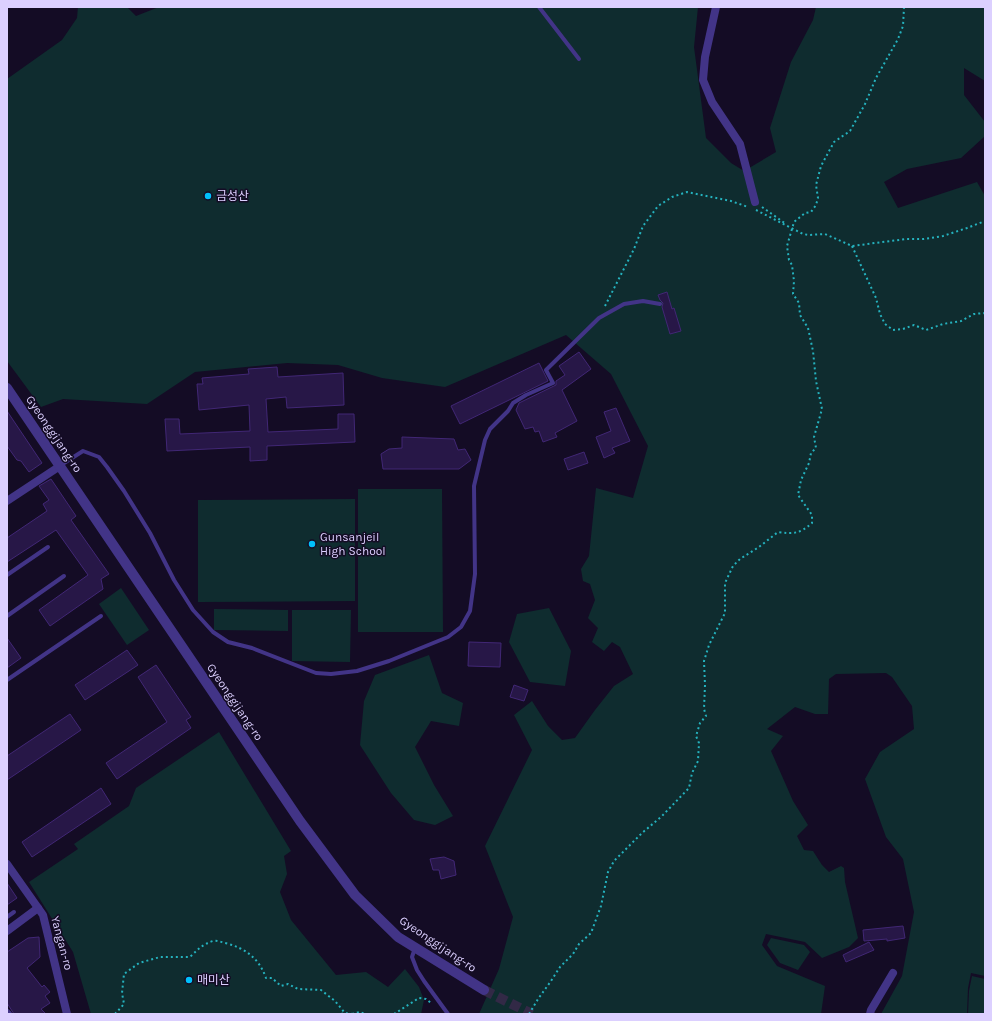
<svg xmlns="http://www.w3.org/2000/svg" width="992" height="1021" viewBox="0 0 992 1021" font-family="Karla,'Noto Sans KR',sans-serif">
<style>
.green{fill:#0f2c2f}
.building{fill:#271747;stroke:#412775}
.lines{fill:none;stroke-linecap:round;stroke-linejoin:round}
.tertiary-tunnel{stroke:#322946;stroke-width:10;stroke-dasharray:10 5;stroke-linecap:butt}
.path{stroke:#25b2be;stroke-width:2;stroke-dasharray:2 3;stroke-linecap:butt}
.service{stroke:#423487;stroke-width:4}
.minor{stroke:#423487;stroke-width:8}
.tertiary{stroke:#423487;stroke-width:10}
.poi-dot{fill:#00c0fb;stroke:#140c25;stroke-width:1.5}
.labels{text-anchor:middle;stroke-width:3;stroke-linejoin:round;paint-order:stroke}
.poi-label{font-size:12px;fill:#dcd0ff;stroke:#140c25;text-anchor:start}
.street-label{font-size:12px;fill:#dcd0ff;stroke:#140c25}
</style>
<rect width="100%" height="100%" fill="#140c25"/>
<g class="green">
<polygon points="78,7 127,7 136,16 159,7 698,7 694,47 706,138 731,163 744,171 776,152 770,128 791,62 813,20 816,7 985,7 985,81 964,68 964,95 985,122 985,136 961,158 907,169 884,182 898,208 977,182 985,196 985,976 971,973 968,988 967,1014 881,1014 902,976 914,912 903,859 886,837 865,779 880,752 914,729 912,706 892,677 886,673 836,674 829,679 828,714 815,714 795,707 767,729 783,736 771,751 793,801 808,825 797,836 804,850 813,851 822,865 829,872 841,866 844,868 845,882 858,938 849,947 822,958 805,942 766,934 762,945 777,966 825,986 821,1014 479,1014 499,969 513,917 485,846 532,750 514,715 532,701 548,726 562,740 575,738 595,710 614,686 633,674 620,647 612,642 604,651 592,642 598,628 588,618 595,600 590,584 583,581 581,569 589,556 596,488 633,498 648,446 611,374 566,335 445,387 382,378 338,365 287,363 195,372 147,404 63,399 41,407 7,361 7,79 62,40 77,18"/>
<polygon points="358,489 442,489 443,632 358,632"/>
<polygon points="355,499 355,601 198,602 198,500"/>
<polygon points="121,588 149,630 127,645 99,604"/>
<polygon points="549,608 571,651 565,686 530,682 509,642 517,614"/>
<polygon points="214,609 288,610 288,631 214,630"/>
<polygon points="292,610 351,610 350,662 292,661"/>
<polygon points="429,655 442,693 463,703 459,726 431,721 415,747 434,785 453,816 435,825 414,820 391,793 360,745 364,701 375,675"/>
<polygon points="219,732 291,851 284,856 287,874 280,892 291,920 336,975 366,972 388,987 405,969 419,987 424,1000 421,1014 91,1014 73,952 29,882 78,849 74,844 129,806 136,788"/>
<polygon points="771,938 804,945 810,952 798,970 780,963 767,945"/>
<polygon points="972,976 985,979 985,1014 968,1014 969,991"/>
</g>
<g class="building">
<polygon points="667,292 672,309 674,308 681,331 670,334 662,307 663,303 660,300 658,295"/>
<polygon points="579,352 591,369 562,390 577,421 555,433 557,437 543,442 539,431 535,432 533,427 525,429 516,410 519,403 556,385 556,381 565,375 559,366"/>
<polygon points="539,363 548,381 460,424 451,406"/>
<polygon points="277,367 278,377 343,373 344,405 287,408 286,397 266,399 268,432 338,429 338,414 354,414 355,442 267,446 267,460 250,461 250,447 167,451 165,419 179,419 180,434 250,431 249,405 199,410 197,384 203,384 202,378 249,374 248,369"/>
<polygon points="616,408 630,441 612,448 615,453 604,458 596,437 611,431 604,412"/>
<polygon points="7,411 42,463 29,472 21,461 17,460 7,446"/>
<polygon points="402,437 454,439 458,450 465,449 471,460 459,469 383,469 381,454 389,449 402,448"/>
<polygon points="584,452 588,463 568,470 564,459"/>
<polygon points="51,479 76,516 71,520 109,574 101,579 103,589 50,626 39,610 88,575 56,530 7,562 7,538 47,511 43,504 49,500 39,486"/>
<polygon points="7,638 21,658 7,668"/>
<polygon points="469,642 501,643 500,667 468,666"/>
<polygon points="127,650 138,665 85,700 75,685"/>
<polygon points="156,665 191,717 186,720 191,728 117,779 106,763 167,722 138,677"/>
<polygon points="514,685 528,690 524,701 510,697"/>
<polygon points="70,714 81,730 7,780 7,756"/>
<polygon points="101,788 111,804 32,857 22,842"/>
<polygon points="444,857 454,861 456,875 441,879 439,870 433,870 430,859"/>
<polygon points="7,883 17,898 7,905"/>
<polygon points="903,926 905,938 887,941 887,939 864,941 863,930"/>
<polygon points="39,937 40,957 27,968 42,987 44,985 50,992 45,996 50,1003 41,1009 46,1014 14,1014 7,1003 7,952 28,938"/>
<polygon points="869,942 874,950 846,962 843,955"/>
</g>
<g class="lines">
<polyline class="tertiary-tunnel" points="484,990 532,1014"/>
<g class="path">
<polyline points="762,207 786,224"/>
<polyline points="756,210 803,234 809,235 825,234 852,246 906,239 924,239 943,236 967,228 985,221"/>
<polyline points="852,246 876,298 880,314 885,324 893,330 903,329 914,325 926,330 943,324 961,321 974,314 985,313"/>
<polyline points="605,306 634,249 643,226 658,206 672,197 687,192 731,201 748,207"/>
<path d="M115 1014 124 1004 122 993 124 974 139 963 160 957H190C197 950 203 944 213 941 217 940 221 942 225 943 245 948 259 958 266 978H272L281 986 288 984 298 989 321 990 335 1001 345 1013"/>
<polyline points="341,1014 345,1013 352,1014"/>
<polyline points="352,1014 360,1012 365,1014"/>
<polyline points="394,1014 419,998 426,999 431,1003"/>
<path d="M529 1014 538 999 551 981 560 967 573 954 579 944 591 933 601 906 608 872 614 861 642 833 662 816 689 788 692 773 698 761 699 743 696 736 700 723 706 716 704 709 705 685 704 661 709 645 725 613V583L733 566 740 559 759 547 778 532C793 534 800 534 812 523V515L798 495 801 480 809 463 811 453 816 448 814 437 822 409 816 381 813 351 808 328 800 315 799 303 793 294 794 281 792 265 789 260 787 246 794 222 805 213 811 212 816 205 818 198 816 185 821 166 834 142 850 131 865 104 876 78 898 39 903 26 904 7"/>
</g>
<g class="service">
<polyline points="539,7 579,59"/>
<polyline points="61,465 83,451 99,457 107,467 124,491 150,533 174,580 193,610 213,632 228,642 252,648 316,673 331,674 357,671 389,661 448,637 461,627 470,611 475,574 474,486 485,440 490,429 508,411 513,403 526,395 553,383 546,370 599,318 624,304 643,301 660,304"/>
<polyline points="7,575 48,547"/>
<polyline points="7,616 64,576"/>
<polyline points="7,680 101,616"/>
<polyline points="7,917 14,912"/>
<polyline points="415,948 412,957 417,970 424,981 448,1014"/>
</g>
<g class="minor">
<polyline points="716,7 705,57 703,80 712,102 740,144 755,202"/>
<polyline points="7,501 60,466"/>
<polyline points="7,864 43,915 67,1014"/>
<polyline points="7,931 38,908"/>
<polyline points="7,1013 8,1014"/>
<polyline points="870,1014 871,1010 893,973"/>
</g>
<polyline class="tertiary" points="7,388 300,821 355,895 398,937 484,990"/>
</g>
<g class="poi-dot">
<circle cx="208" cy="196" r="4"/>
<circle cx="312" cy="544" r="4"/>
<circle cx="189" cy="980" r="4"/>
</g>
<g class="labels">
<g class="poi-label">
<text x="216" y="200">금성산</text>
<text x="320" y="541">Gunsanjeil<tspan x="320" dy="14">High School</tspan></text>
<text x="197" y="984">매미산</text>
</g>
<g class="street-label">
<text transform="translate(54 434) rotate(56)" y="4">Gyeonggijang-ro</text>
<text transform="translate(235 702) rotate(56)" y="4">Gyeonggijang-ro</text>
<text transform="translate(62 943) rotate(75)" y="4">Yangan-ro</text>
<text transform="translate(438 944) rotate(34)" y="4">Gyeonggijang-ro</text>
</g>
</g>
<rect width="992" height="1021" fill="none" stroke="#dcd0ff" stroke-width="16"/>
</svg>
